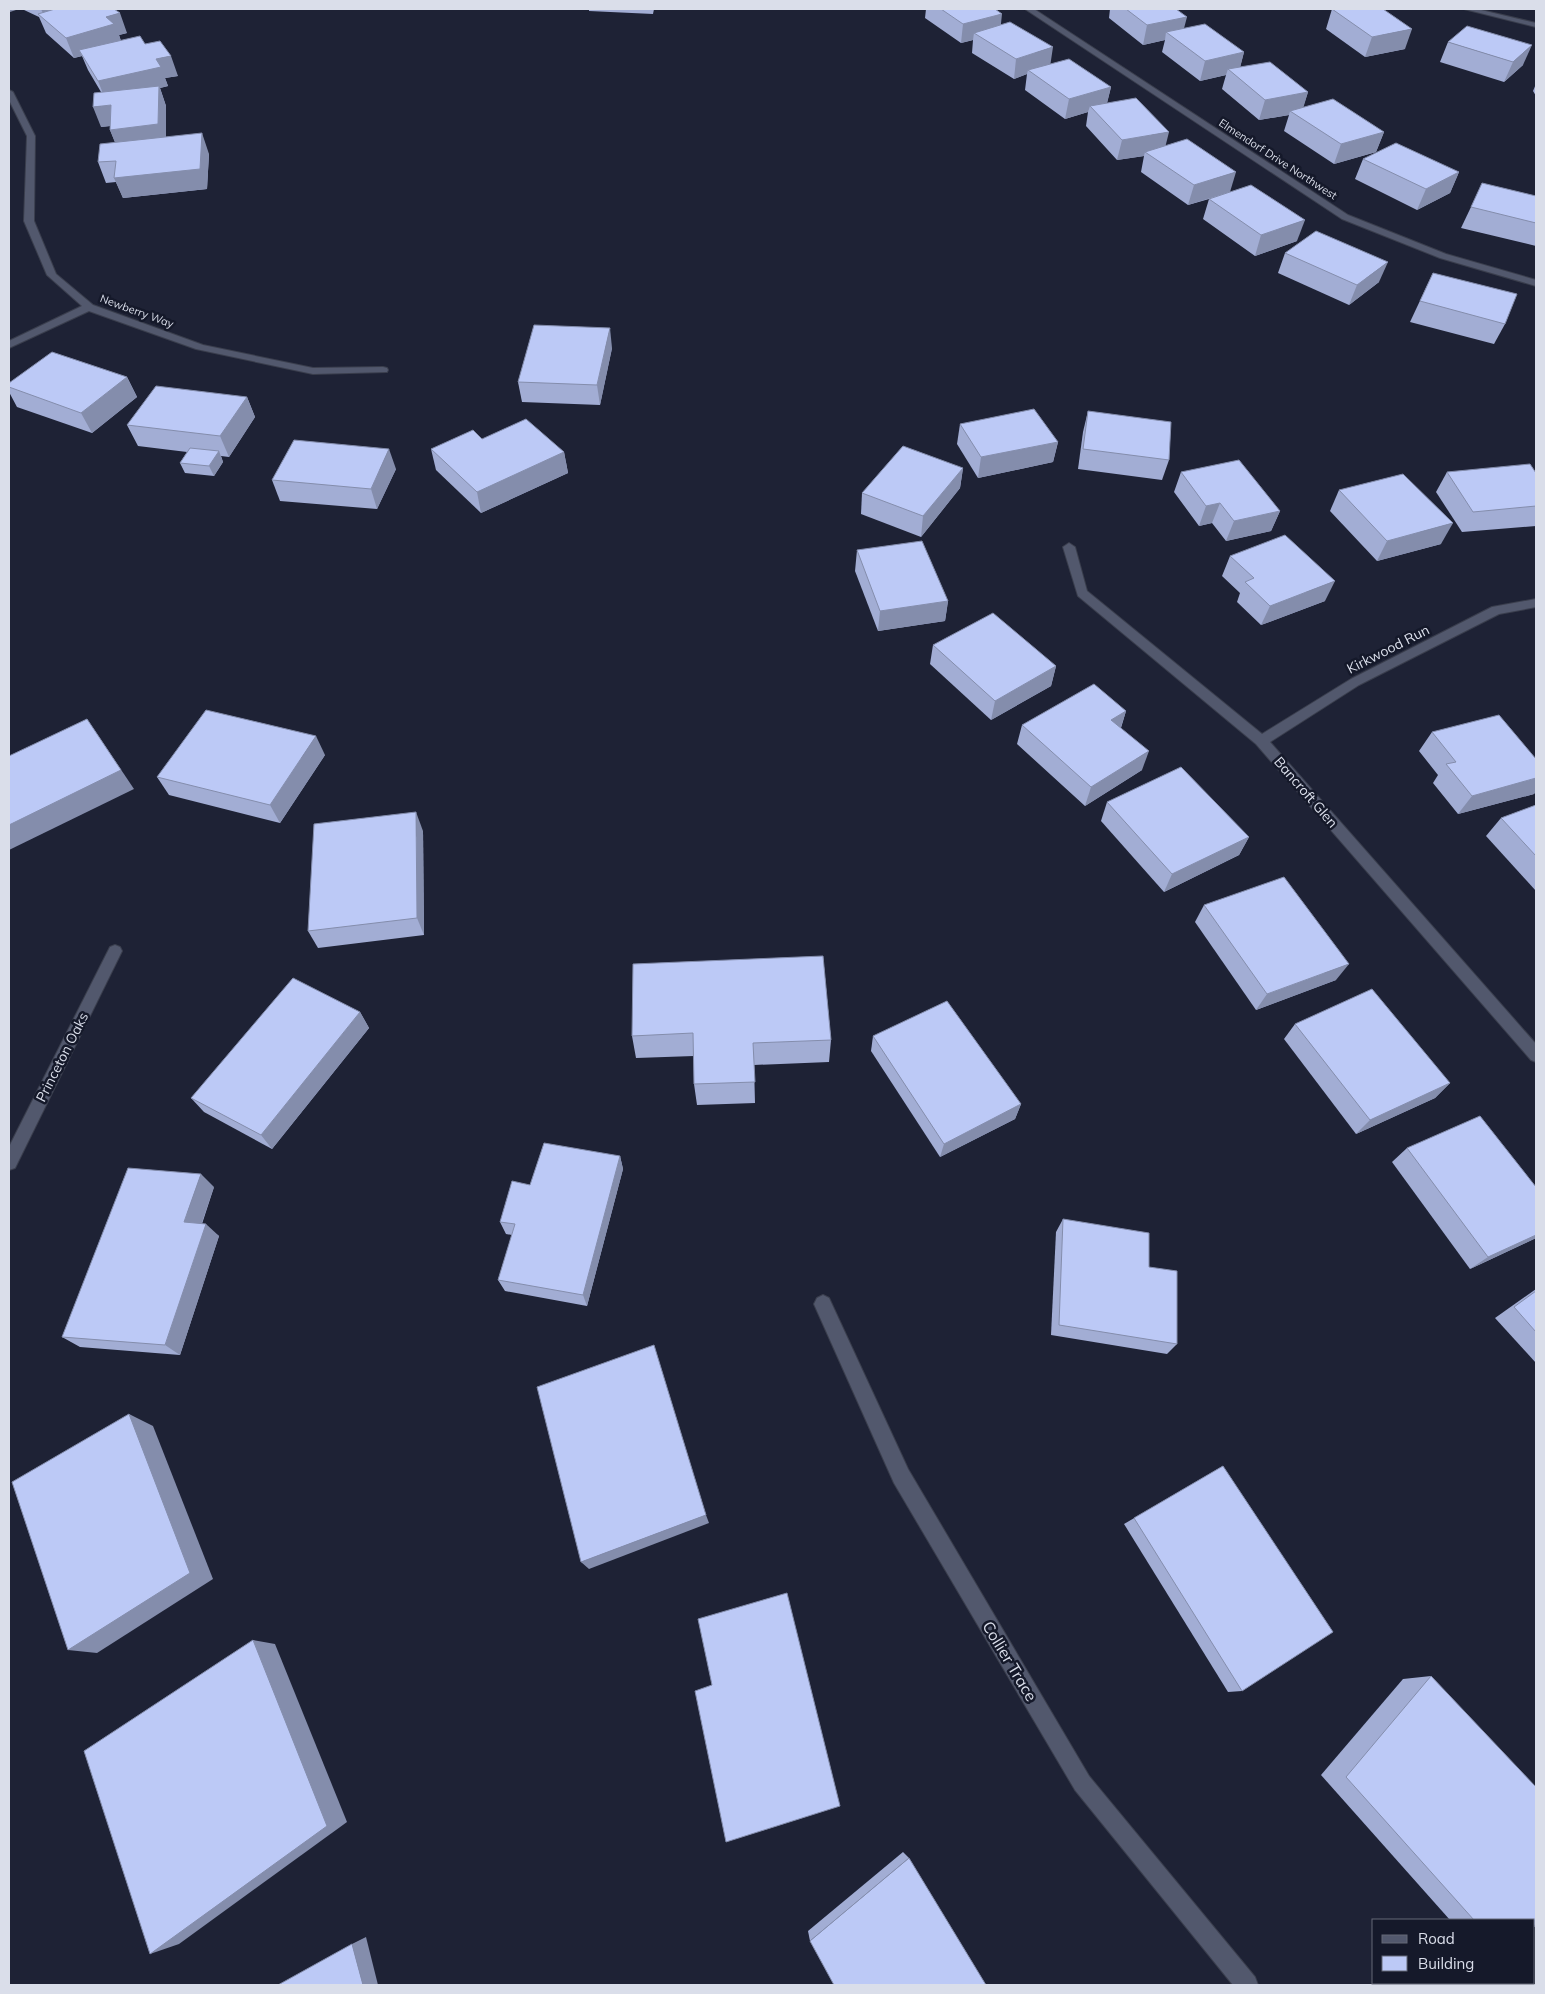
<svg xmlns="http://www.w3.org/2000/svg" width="1545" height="1994" viewBox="0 0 1545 1994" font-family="Mulish,sans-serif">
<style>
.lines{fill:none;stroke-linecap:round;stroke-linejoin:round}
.street-casing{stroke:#3a3e4d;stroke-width:2}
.street{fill:#52586d;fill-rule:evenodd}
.wall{fill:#a2add4}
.shaded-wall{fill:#848dac}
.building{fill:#bcc9f6;stroke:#848dac}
.labels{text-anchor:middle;stroke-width:5;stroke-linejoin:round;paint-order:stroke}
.far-street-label{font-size:11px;fill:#dadeea;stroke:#15192a}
.street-label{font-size:14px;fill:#dadeea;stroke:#15192a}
.near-street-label{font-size:16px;fill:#dadeea;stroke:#15192a}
</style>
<rect width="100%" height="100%" fill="#1e2235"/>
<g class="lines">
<defs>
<g id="street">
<polygon points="1025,9 1034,9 1348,215 1446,254 1536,280 1536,286 1440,258 1342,219"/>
<polygon points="1464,9 1477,9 1536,23 1536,27"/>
<polygon points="9,90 13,92 35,136 34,221 56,274 93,305 203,345 313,368 383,367 387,368 388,370 387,372 313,374 196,349 89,311 9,348 9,341 82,306 47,275 24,221 27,136 9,100"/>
<polygon points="1069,543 1075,547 1087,591 1262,734 1351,679 1492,607 1536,599 1536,607 1499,614 1359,685 1270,742 1536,1044 1536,1062 1531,1060 1256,744 1078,596 1063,547"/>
<polygon points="115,945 120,947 122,951 15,1168 9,1170 9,1147 110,947"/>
<polygon points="823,1295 829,1298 908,1469 1089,1776 1255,1977 1258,1985 1233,1985 1075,1790 894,1483 814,1304 817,1298"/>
</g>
</defs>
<use href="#street" class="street-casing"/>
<use href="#street" class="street"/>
</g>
<g class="wall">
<polygon points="22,9 91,9 127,33 119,35 121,41 145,44 178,76 165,78 168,86 160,88 166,106 166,137 209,154 207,189 123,198 116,182 106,183 98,162 115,142 110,130 110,126 101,127 101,92 88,70 82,56 74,58 46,33 39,17"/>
<polygon points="589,9 654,9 653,14 589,11"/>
<polygon points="926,9 995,9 1001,25 1050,64 1111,87 1107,103 1297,241 1255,256 1203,219 1209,199 1188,205 1141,172 1144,156 1117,160 1086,126 1088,112 1065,119 1025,90 1027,74 1014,79 972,53 973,40 961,43 925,18"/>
<polygon points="1110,9 1176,9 1184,29 1244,52 1240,67 1308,92 1303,107 1384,132 1376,152 1334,164 1284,131 1289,115 1259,120 1222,89 1226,75 1200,81 1162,52 1165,40 1143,45 1109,18"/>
<polygon points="1332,9 1405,49 1365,57 1326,29"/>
<polygon points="1448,42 1523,65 1504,82 1440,62"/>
<polygon points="1536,84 1536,96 1533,91"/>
<polygon points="1363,159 1459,172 1450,193 1417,210 1355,179"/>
<polygon points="1536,196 1536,246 1461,228 1471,207"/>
<polygon points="1285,253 1379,282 1349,305 1278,273"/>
<polygon points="1433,273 1505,324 1494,344 1410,322"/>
<polygon points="612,348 600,405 522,402 518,382"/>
<polygon points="127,377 137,397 92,433 17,407 9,392 9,383"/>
<polygon points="247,397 255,417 229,457 221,456 223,462 214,476 185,473 180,463 187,452 138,446 127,425"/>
<polygon points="1088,411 1169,460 1162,480 1078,469 1083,432"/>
<polygon points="960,424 1058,442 1053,462 978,478 957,444"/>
<polygon points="482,439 564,452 568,473 481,513 436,470 431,449"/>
<polygon points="963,468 960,488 921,537 861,514 862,493"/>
<polygon points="396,469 377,509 280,501 272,480"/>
<polygon points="1181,472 1280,511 1271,531 1226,541 1212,523 1199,526 1174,492"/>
<polygon points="1447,472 1536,473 1536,526 1462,532 1436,492"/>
<polygon points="1339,490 1441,544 1377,561 1330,511"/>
<polygon points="857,550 948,601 945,621 878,631 855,571"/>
<polygon points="1230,556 1325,601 1261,625 1237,602 1240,593 1222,576"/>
<polygon points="933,645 1056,666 1051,686 991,720 930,664"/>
<polygon points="1126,711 1121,728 1142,770 1085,806 1017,744 1022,725"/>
<polygon points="1432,732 1536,759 1536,791 1534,794 1458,814 1433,783 1438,775 1419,751"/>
<polygon points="325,755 280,823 169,795 157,777"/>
<polygon points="1107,802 1249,837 1239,855 1164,892 1101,821"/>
<polygon points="1536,805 1536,891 1486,836 1501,818"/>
<polygon points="423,831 424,935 318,948 308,931"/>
<polygon points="1204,905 1336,980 1256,1010 1195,922"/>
<polygon points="823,956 831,1040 829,1062 754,1065 755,1103 697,1105 694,1084 694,1056 636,1058 632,1036"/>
<polygon points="360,1012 369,1028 272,1149 204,1112 191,1098"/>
<polygon points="1295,1024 1450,1083 1435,1098 1356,1134 1284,1039"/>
<polygon points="873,1036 1021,1104 1015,1119 940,1157 871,1051"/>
<polygon points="1407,1148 1536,1187 1536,1238 1470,1269 1392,1162"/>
<polygon points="620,1156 623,1169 587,1306 505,1291 498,1280 512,1235 506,1234 500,1222 530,1185"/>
<polygon points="214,1187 202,1224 219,1236 180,1355 80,1347 62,1337"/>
<polygon points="1063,1219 1149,1267 1177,1344 1167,1354 1051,1335 1056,1232"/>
<polygon points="1536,1289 1536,1363 1495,1318"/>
<polygon points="1223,1466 1242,1691 1228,1692 1124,1524"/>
<polygon points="1431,1676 1534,1920 1450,1920 1321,1775 1403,1679"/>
<polygon points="903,1852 909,1858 810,1941 808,1931"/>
</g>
<g class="shaded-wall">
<polygon points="9,9 19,9 10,12"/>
<polygon points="41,9 75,9 46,20"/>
<polygon points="120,13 127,33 119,35 122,44 79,50 82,56 74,58 66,38 106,17"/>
<polygon points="1002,14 1000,33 974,33 973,40 961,43 963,24"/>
<polygon points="1187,17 1182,36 1166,32 1165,40 1143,45 1147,25"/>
<polygon points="1412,29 1405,49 1365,57 1372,37"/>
<polygon points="1532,45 1523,65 1504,82 1513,62"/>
<polygon points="1053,47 1050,67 1028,70 1027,74 1014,79 1016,59"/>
<polygon points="1244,52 1239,72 1228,69 1226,75 1200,81 1205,61"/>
<polygon points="171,56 178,76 165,78 168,86 160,88 166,106 166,144 118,150 110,130 158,124 106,101 98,81 156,59"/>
<polygon points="1111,87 1106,107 1090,106 1088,112 1065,119 1069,99"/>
<polygon points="1308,92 1302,112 1290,111 1289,115 1259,120 1265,100"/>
<polygon points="111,105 119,125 101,127 93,107"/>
<polygon points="1169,132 1164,152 1145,152 1144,156 1117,160 1122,140"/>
<polygon points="1384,132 1376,152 1334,164 1341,144"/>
<polygon points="202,133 209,154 207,189 123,198 114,178"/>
<polygon points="1236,172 1230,192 1188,205 1194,185"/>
<polygon points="1459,172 1450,193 1417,210 1426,189"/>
<polygon points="1305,220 1297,241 1255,256 1261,235"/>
<polygon points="1388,262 1379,282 1349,305 1357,285"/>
<polygon points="610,328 612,348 600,405 597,385"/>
<polygon points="127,377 137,397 92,433 81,413"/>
<polygon points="247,397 255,417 229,457 220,436"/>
<polygon points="1058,442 1053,462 978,478 981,457"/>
<polygon points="389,449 396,469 377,509 371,489"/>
<polygon points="219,451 223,462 214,476 209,466"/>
<polygon points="564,452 568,473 481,513 477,492"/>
<polygon points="963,468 960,488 921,537 923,516"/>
<polygon points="1220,503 1212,523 1199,526 1206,506"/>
<polygon points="1280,511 1271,531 1226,541 1234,521"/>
<polygon points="1453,523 1441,544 1377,561 1387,541"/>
<polygon points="1335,581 1325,601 1261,625 1270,606"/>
<polygon points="948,601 945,621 878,631 880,611"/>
<polygon points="1056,666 1051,686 991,720 995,701"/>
<polygon points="1126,711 1120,730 1111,720"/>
<polygon points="87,719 134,789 9,850 9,825"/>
<polygon points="316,736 325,755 280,823 270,805"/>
<polygon points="1149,751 1142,770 1085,806 1091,787"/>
<polygon points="1536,778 1536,791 1534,794 1458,814 1472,796"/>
<polygon points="416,812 423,831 424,935 417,918"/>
<polygon points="1249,837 1239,855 1164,892 1172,874"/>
<polygon points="1349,964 1336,980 1256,1010 1267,994"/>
<polygon points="360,1012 369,1028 272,1149 261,1135"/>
<polygon points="1450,1083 1435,1098 1356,1134 1370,1120"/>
<polygon points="1021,1104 1015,1119 940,1157 944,1144"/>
<polygon points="620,1156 623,1169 587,1306 583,1295"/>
<polygon points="201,1174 214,1187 198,1234 184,1222"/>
<polygon points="206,1224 219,1236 180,1355 165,1345"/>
<polygon points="1536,1235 1536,1238 1470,1269 1488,1257"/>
<polygon points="129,1414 153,1426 213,1579 97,1653 68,1650"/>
<polygon points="706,1515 709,1523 589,1569 581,1562"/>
<polygon points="253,1640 275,1644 347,1822 179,1944 150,1954"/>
<polygon points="366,1937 378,1985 363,1985 352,1944"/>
</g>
<g class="building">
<polygon points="55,9 114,9 120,13 106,17 114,24 66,38 38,14"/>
<polygon points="941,9 995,9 1002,14 963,24"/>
<polygon points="1126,9 1176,9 1187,17 1147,25"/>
<polygon points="1332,9 1383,9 1412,29 1372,37"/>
<polygon points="1010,22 1053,47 1016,59 974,33"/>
<polygon points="1205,24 1244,52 1205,61 1166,32"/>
<polygon points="1467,26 1532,45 1513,62 1448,42"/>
<polygon points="140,36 145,44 160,41 171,56 156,59 161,67 98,81 79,50"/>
<polygon points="1069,59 1111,87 1069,99 1028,70"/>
<polygon points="1270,62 1308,92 1265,100 1228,69"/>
<polygon points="159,86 158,124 110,130 111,105 93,107 94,93"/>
<polygon points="1136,98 1169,132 1122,140 1090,106"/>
<polygon points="1333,99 1384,132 1341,144 1290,111"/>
<polygon points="202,133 200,169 114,178 116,161 98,162 100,144"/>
<polygon points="1187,139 1236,172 1194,185 1145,152"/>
<polygon points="1396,143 1459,172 1426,189 1363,159"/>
<polygon points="1482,183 1536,196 1536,223 1471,207"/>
<polygon points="1251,185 1305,220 1261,235 1209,199"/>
<polygon points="1316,231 1388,262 1357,285 1285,253"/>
<polygon points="1433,273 1517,294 1505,324 1420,301"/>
<polygon points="534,325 610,328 597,385 518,382"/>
<polygon points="52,352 127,377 81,413 9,387 9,383"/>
<polygon points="156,386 247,397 220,436 127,425"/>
<polygon points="1034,409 1058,442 981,457 960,424"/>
<polygon points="1088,411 1171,422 1169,460 1083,449"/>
<polygon points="526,419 564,452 477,492 431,449 473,430 482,439"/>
<polygon points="294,440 389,449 371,489 272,480"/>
<polygon points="903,446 963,468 923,516 862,493"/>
<polygon points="190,448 219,451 209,466 180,463"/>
<polygon points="1239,460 1280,511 1234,521 1220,503 1206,506 1181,472"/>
<polygon points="1530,464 1536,473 1536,506 1473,512 1447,472"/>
<polygon points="1403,474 1453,523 1387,541 1339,490"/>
<polygon points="1285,535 1335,581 1270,606 1245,582 1254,578 1230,556"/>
<polygon points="922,541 948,601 880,611 857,550"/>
<polygon points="993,613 1056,666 995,701 933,645"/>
<polygon points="1094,684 1126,711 1111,720 1149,751 1091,787 1022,725"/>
<polygon points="206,710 316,736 270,805 157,777"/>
<polygon points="1499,715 1536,759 1536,778 1472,796 1446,764 1456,762 1432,732"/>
<polygon points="87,719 121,770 9,825 9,756"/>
<polygon points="1181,767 1249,837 1172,874 1107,802"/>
<polygon points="1536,805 1536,856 1501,818"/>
<polygon points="416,812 417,918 308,931 314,824"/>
<polygon points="1284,877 1349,964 1267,994 1204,905"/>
<polygon points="823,956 831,1040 753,1043 755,1082 694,1084 693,1033 632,1036 633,964"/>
<polygon points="293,978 360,1012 261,1135 191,1098"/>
<polygon points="1372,989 1450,1083 1370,1120 1295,1024"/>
<polygon points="947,1001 1021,1104 944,1144 873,1036"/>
<polygon points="1480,1116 1536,1187 1536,1235 1488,1257 1407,1148"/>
<polygon points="544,1143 620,1156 583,1295 498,1280 515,1224 500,1222 512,1181 530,1185"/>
<polygon points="128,1168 201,1174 184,1222 206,1224 165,1345 62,1337"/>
<polygon points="1063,1219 1149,1233 1149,1267 1177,1271 1177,1344 1059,1325"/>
<polygon points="1536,1291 1536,1332 1514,1307"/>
<polygon points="654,1345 706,1515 581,1562 537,1387"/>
<polygon points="129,1414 190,1573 68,1650 12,1482"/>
<polygon points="1223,1466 1333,1632 1242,1691 1134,1518"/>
<polygon points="787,1593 840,1806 726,1842 695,1691 712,1685 698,1619"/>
<polygon points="253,1640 327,1826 150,1954 84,1751"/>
<polygon points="1431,1676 1536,1787 1536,1923 1534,1927 1534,1920 1474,1920 1346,1777"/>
<polygon points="909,1858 986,1985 834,1985 810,1941"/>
<polygon points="352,1944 363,1985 278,1985"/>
</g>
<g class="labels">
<g class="far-street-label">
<text transform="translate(1278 159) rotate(33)" y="4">Elmendorf Drive Northwest</text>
<text transform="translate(137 311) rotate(20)" y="4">Newberry Way</text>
</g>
<g class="street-label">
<text transform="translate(1388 649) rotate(-27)" y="5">Kirkwood Run</text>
<text transform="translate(1306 792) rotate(49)" y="5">Bancroft Glen</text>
<text transform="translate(62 1057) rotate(-63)" y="5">Princeton Oaks</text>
</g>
<g class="near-street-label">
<text transform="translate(1010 1661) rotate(59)" y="6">Collier Trace</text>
</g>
</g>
<rect width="1545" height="1994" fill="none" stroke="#dadeea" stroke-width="20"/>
<rect x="1372" y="1919" width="162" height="65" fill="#15192a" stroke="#646877"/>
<rect x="1382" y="1935" width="25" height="8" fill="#52586d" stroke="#646877"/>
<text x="1418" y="1944" font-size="15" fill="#dadeea">Road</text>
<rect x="1382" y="1956" width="25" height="15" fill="#bcc9f6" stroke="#646877"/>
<text x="1418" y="1969" font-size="15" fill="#dadeea">Building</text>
</svg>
